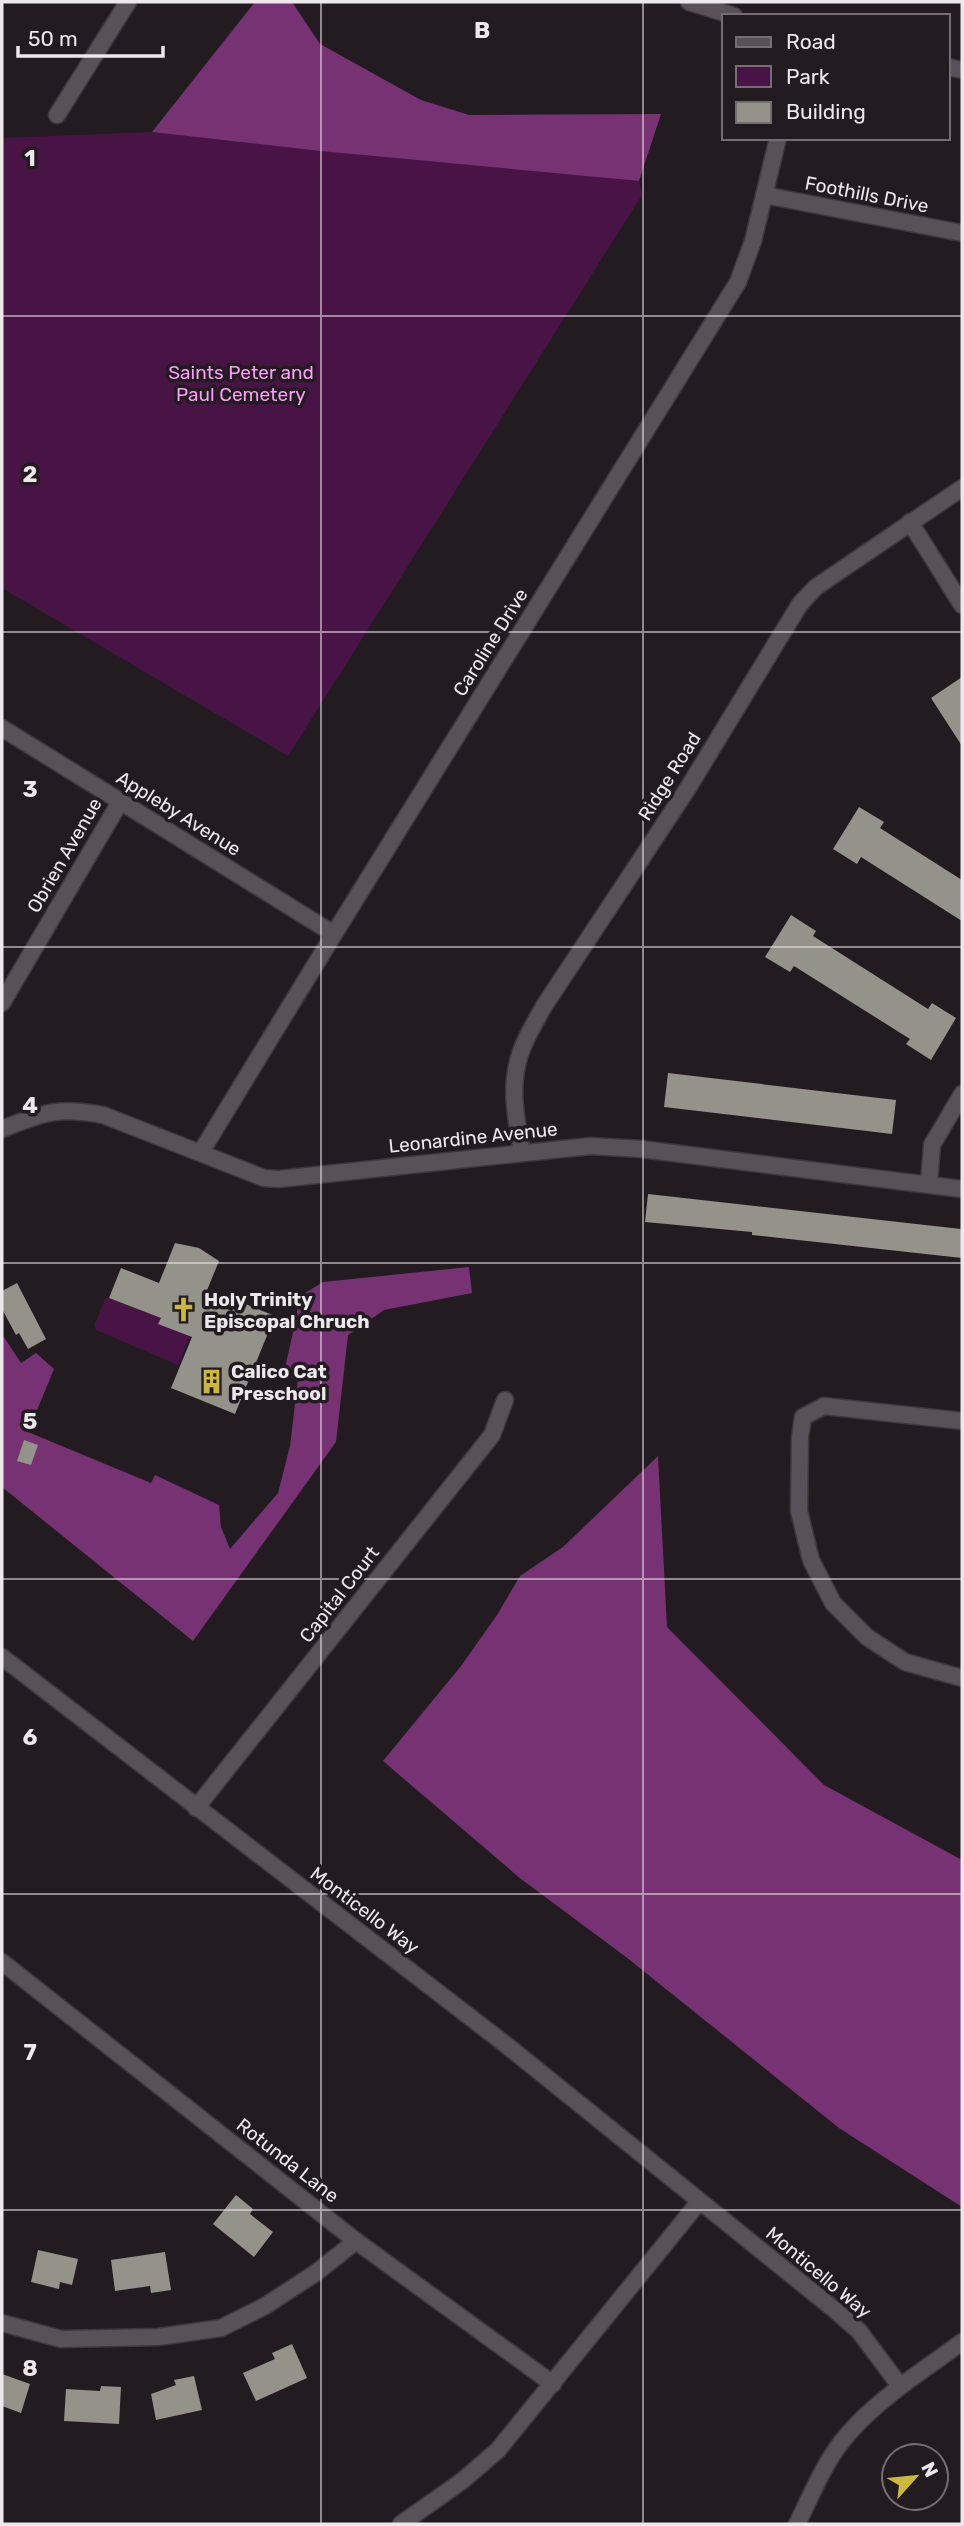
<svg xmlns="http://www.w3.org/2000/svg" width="964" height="2526" viewBox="0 0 964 2526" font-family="Rubik,sans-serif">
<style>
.green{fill:#481446}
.forest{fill:#763273}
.building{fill:#94938a}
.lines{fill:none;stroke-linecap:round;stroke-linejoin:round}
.minor-casing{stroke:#3c383c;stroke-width:19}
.minor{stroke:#585258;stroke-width:16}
.grid{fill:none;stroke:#ece8eb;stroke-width:2;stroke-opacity:0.55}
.labels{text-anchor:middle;stroke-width:7;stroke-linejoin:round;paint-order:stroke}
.street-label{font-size:19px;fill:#ece8eb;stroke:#221c21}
.park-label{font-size:19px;fill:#fd9df7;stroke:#221c21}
.poi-label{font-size:19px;font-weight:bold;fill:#ece8eb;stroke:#221c21;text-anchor:start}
.grid-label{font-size:23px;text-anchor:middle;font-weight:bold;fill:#ece8eb;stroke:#221c21;stroke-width:7;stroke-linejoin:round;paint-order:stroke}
</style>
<rect width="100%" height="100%" fill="#221c21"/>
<g class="green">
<polygon points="152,132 320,151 639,181 642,195 288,756 2,588 2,138"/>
<polygon points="106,1297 161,1318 159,1324 192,1331 178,1365 96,1330 95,1324"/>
</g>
<g class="forest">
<polygon points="255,2 292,2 320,44 421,100 469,115 661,114 639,181 320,151 152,132"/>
<polygon points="469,1267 472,1293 384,1310 348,1335 336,1442 193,1641 2,1487 2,1334 21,1363 36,1353 54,1369 28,1432 151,1483 155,1475 219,1505 221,1527 230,1549 278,1493 290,1446 298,1379 283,1377 297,1314 297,1298 323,1282"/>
<polygon points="658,1456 667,1627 824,1785 962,1860 962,2207 839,2128 626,1957 521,1879 383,1761 461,1666 497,1615 520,1576 563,1547"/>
</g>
<g class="building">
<polygon points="962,677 962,746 931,698"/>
<polygon points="859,807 884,822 880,828 962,880 962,921 861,857 857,864 833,849"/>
<polygon points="791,915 816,931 813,936 928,1009 932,1003 956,1018 931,1060 906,1044 910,1039 794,966 790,972 765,957"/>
<polygon points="668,1073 896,1100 892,1134 664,1107"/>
<polygon points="648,1194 961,1229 962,1258 752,1235 752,1232 645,1222"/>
<polygon points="175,1243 199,1248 219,1261 203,1300 232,1311 236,1300 275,1316 235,1414 171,1388 192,1337 158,1324 161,1318 109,1298 121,1268 159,1283"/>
<polygon points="17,1283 46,1339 28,1349 19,1333 16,1335 2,1309 2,1291"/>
<polygon points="24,1440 38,1445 31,1465 17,1461"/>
<polygon points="236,2195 253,2209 250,2214 273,2232 254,2257 213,2224"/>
<polygon points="38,2250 78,2259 72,2285 60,2282 59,2289 31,2282"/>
<polygon points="165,2252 171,2290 151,2293 150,2286 115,2291 111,2260"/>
<polygon points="292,2344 307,2378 256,2401 243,2373 275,2359 272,2353"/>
<polygon points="2,2374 30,2384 21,2413 2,2406"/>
<polygon points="194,2376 202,2410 156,2420 151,2394 176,2385 174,2380"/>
<polygon points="101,2386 121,2387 119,2424 64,2421 66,2389 100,2391"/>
</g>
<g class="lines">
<defs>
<g id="minor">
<polyline points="689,2 734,16"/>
<polyline points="948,67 962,70"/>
<polyline points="57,115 128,2"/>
<polyline points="764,195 962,233"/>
<polyline points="910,522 962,605"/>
<polyline points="2,728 334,934"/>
<polyline points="2,1003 120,802"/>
<path d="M2 1129C44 1113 58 1106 103 1115L264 1178 279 1179 591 1146 641 1149 962 1189"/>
<polyline points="201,1152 334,934 738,282 753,241 778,138"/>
<path d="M522 1153C518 1127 511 1098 516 1071 519 1048 533 1026 544 1006L688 788 800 604 816 587 962 488"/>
<polyline points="929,1183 932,1145 962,1094"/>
<polyline points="962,1421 824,1406 803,1417 800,1437 799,1511 811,1560 833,1603 867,1637 905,1662 962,1678"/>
<polyline points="2,1657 505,2044 835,2310 859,2331 900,2386"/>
<polyline points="196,1808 492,1435 505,1400"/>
<polyline points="2,1962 356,2241 553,2384"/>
<polyline points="2,2323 61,2339 158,2337 221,2328 265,2306 317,2272 356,2241"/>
<polyline points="401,2524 462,2481 498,2450 699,2202"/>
<path d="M797 2524C812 2494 825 2460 848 2434 879 2398 924 2370 962 2342"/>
</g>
</defs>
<use href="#minor" class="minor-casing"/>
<use href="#minor" class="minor"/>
</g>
<path class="grid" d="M321 2V2524M643 2V2524M2 316H962M2 632H962M2 947H962M2 1263H962M2 1579H962M2 1894H962M2 2210H962"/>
<defs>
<symbol id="church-bare" viewBox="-9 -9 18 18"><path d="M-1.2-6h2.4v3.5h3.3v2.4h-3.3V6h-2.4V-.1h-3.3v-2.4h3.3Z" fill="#ccb939" stroke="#221c21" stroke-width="2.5" paint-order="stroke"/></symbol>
<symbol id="building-bare" viewBox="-9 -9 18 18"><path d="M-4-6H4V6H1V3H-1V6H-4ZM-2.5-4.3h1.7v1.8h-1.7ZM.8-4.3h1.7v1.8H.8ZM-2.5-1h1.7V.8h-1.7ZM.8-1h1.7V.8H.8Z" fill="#ccb939" stroke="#221c21" stroke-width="2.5" paint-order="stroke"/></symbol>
</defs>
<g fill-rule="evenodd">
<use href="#church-bare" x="166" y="1292" width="35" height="35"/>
<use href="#building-bare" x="194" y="1364" width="35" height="35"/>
</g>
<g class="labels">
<g class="street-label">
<text transform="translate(867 194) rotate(11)" y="7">Foothills Drive</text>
<text transform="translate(490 642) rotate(-58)" y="7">Caroline Drive</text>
<text transform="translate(669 776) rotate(-58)" y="7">Ridge Road</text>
<text transform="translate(179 813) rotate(32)" y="7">Appleby Avenue</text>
<text transform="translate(64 855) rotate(-60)" y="7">Obrien Avenue</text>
<text transform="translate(473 1137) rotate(-6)" y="7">Leonardine Avenue</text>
<text transform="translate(339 1594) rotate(-52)" y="7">Capital Court</text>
<text transform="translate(365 1910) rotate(37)" y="7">Monticello Way</text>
<text transform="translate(288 2160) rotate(38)" y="7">Rotunda Lane</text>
<text transform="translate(819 2272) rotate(40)" y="7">Monticello Way</text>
</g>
<g class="park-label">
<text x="241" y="379">Saints Peter and<tspan x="241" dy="22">Paul Cemetery</tspan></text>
</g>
<g class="poi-label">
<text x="204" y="1306">Holy Trinity<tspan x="204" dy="22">Episcopal Chruch</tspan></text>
<text x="231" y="1378">Calico Cat<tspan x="231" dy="22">Preschool</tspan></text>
</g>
</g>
<g class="grid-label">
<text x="482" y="38">B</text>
<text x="30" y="166">1</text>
<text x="30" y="482">2</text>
<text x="30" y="797">3</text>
<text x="30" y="1113">4</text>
<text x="30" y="1429">5</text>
<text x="30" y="1745">6</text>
<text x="30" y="2060">7</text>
<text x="30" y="2376">8</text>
</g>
<rect width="964" height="2526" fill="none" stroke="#ece8eb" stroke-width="7"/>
<rect x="722" y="14" width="228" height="126" fill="#221c21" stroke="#736e72" stroke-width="2"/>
<rect x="736" y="37" width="35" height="10" fill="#585258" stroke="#736e72" stroke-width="2"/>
<text x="786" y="49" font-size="21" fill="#ece8eb">Road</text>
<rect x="736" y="66" width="35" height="21" fill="#481446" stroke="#736e72" stroke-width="2"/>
<text x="786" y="84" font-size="21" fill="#ece8eb">Park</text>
<rect x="736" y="102" width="35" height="21" fill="#94938a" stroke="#736e72" stroke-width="2"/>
<text x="786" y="119" font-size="21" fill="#ece8eb">Building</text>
<g transform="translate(915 2477) rotate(63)"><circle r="33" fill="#221c21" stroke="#736e72" stroke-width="2"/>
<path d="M0-5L12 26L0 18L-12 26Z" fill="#ccb939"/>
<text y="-10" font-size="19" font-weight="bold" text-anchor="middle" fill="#ece8eb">N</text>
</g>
<path d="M18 46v10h145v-10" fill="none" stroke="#ece8eb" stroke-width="3.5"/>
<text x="28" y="46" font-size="21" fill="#ece8eb" stroke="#221c21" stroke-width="5" paint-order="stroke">50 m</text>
</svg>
